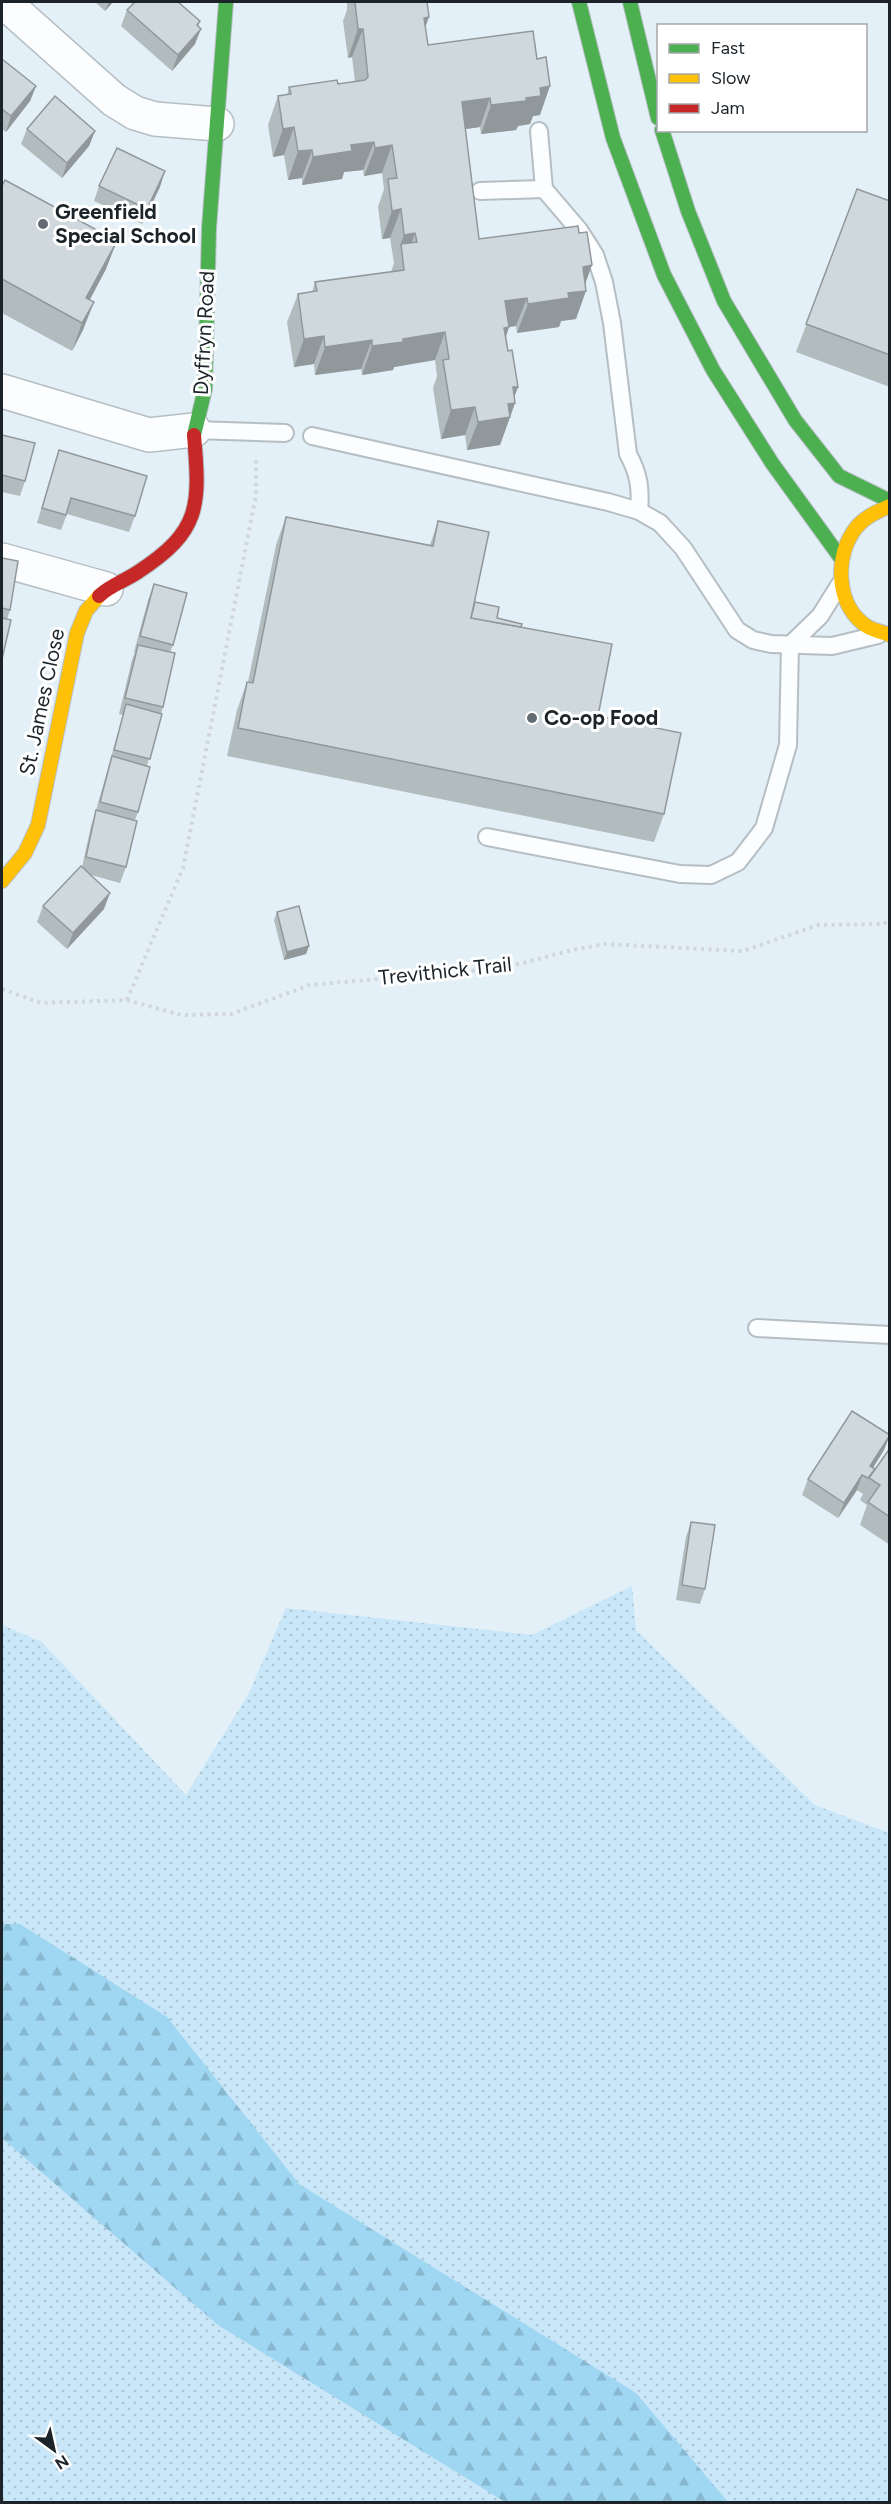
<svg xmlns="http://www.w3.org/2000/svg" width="891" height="2504" viewBox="0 0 891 2504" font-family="Figtree,sans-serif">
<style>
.green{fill:url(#green-dots)}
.forest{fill:url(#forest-firs)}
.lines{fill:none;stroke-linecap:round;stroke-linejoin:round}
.lane-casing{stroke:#b5bec3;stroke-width:20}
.street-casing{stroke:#b5bec3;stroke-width:36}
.fast-casing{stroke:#b5bec3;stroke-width:16}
.slow-casing{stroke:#b5bec3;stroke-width:16}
.jam-casing{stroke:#b5bec3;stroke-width:16}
.path{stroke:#d3d6d8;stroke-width:4;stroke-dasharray:3 4.5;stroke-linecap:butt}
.lane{stroke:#fbfdfe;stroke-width:16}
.street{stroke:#fbfdfe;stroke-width:33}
.fast{stroke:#4caf50;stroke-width:14}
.slow{stroke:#ffc107;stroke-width:14}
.jam{stroke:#c62828;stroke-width:14}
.wall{fill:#b2bbbe}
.shaded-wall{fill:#91989b}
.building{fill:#cfd9dd;stroke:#91989b;stroke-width:1.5}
.poi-dot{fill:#626b71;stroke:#fff;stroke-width:2}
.labels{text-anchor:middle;stroke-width:6;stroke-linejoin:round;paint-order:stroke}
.poi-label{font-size:21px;font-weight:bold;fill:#1c2429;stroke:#fff;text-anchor:start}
.street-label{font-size:21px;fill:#1c2429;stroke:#fff}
</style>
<defs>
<pattern id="green-dots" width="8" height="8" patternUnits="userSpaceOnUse" patternTransform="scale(1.5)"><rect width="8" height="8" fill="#c9e7f8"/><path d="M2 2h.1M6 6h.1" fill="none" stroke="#acc6d5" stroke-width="1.8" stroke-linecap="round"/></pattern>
<pattern id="forest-firs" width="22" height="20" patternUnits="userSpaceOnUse" patternTransform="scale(1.5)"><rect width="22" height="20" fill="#9fd6f2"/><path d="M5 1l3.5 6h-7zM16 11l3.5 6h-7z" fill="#88b8d0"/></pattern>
</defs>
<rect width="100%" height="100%" fill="#e4f0f7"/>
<polygon class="green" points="632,1586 636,1630 815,1805 889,1833 889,2502 2,2502 2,1625 42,1642 186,1795 249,1693 286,1608 532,1635"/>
<polygon class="forest" points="2,1924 20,1924 167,2017 299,2184 636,2393 728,2502 505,2502 218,2325 2,2138"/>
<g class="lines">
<defs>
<g id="lane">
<path d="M539 131 544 189 579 230 595 255 604 282 612 323 628 454C639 474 641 489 639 511"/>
<polyline points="480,191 544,189"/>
<polyline points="194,430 285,433"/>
<polyline points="312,436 608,502 639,511 660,523 683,548 737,630 753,640 771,644 832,646 878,635"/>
<polyline points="487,837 680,874 711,875 738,862 764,828 788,745 790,645 820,616 840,584"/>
<polyline points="757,1328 890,1335"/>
</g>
<g id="street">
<polyline points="4,2 114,100 135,113 155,119 217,124"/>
<polyline points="2,391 149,435 194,430"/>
<polyline points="2,560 106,589"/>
</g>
<g id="fast">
<polyline points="579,2 613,138 664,275 713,370 772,463 840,557"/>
<polyline points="630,2 658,118"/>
<polyline points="662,130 688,211 724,301 795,420 839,476 890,501"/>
<polyline points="194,435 205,389 209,228 226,2"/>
</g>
<g id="slow">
<path d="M890 506C876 512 862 518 853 532 834 561 837 608 868 627 875 631 883 632 890 635"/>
<polyline points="2,881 25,853 38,825 77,633 86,611 99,596"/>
</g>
<path id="jam" d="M99 596C110 585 125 581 138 572 201 531 200 506 194 435"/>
</defs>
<use href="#lane" class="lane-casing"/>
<use href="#street" class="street-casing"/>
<use href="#fast" class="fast-casing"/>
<use href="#slow" class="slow-casing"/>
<use href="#jam" class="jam-casing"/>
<g class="path">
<polyline points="2,989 41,1003 127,1000 181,1015 231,1014 310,985 504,968 572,950 605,944 743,951 818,925 884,924 890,918"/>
<polyline points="127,1000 183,868 256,495 256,456"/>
</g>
<use href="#lane" class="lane"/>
<use href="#street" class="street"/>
<use href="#fast" class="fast"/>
<use href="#slow" class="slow"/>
<use href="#jam" class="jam"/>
</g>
<g class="wall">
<polygon points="95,2 113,2 105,11"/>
<polygon points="347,2 427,2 425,26 428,45 540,115 533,116 530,124 518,126 516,130 481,134 480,127 465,129 479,239 579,233 592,265 585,284 576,319 561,321 559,327 517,333 516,326 509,327 506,337 508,351 518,387 514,396 515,403 500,445 467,450 465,435 441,439 433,388 437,376 435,360 394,367 393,370 362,375 361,369 315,375 314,364 294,367 287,322 298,294 312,292 315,282 391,272 394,263 390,238 382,239 378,207 384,189 382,173 364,176 363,170 344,172 342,179 302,185 302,178 288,180 284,155 273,157 268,125 278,96 287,95 289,87 338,84 355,82 352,57 348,58 343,21 347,10"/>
<polygon points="881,2 890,2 890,4"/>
<polygon points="127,10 198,26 195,44 172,71 121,26"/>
<polygon points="2,59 36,86 30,101 6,132 2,129"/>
<polygon points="27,129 95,131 89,146 62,178 21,144"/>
<polygon points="2,186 106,269 90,300 83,330 72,351 2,313"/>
<polygon points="99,186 160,187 142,224 94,201"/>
<polygon points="857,189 890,201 890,387 796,352"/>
<polygon points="2,435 25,481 20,496 2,492"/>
<polygon points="59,450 135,516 129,532 67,514 61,530 37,523 54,466"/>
<polygon points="286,517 430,545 438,521 475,602 497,618 521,627 598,716 664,814 654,842 227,756 237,710 247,682 248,682 276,545"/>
<polygon points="2,558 10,610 7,619 2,659"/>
<polygon points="154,584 173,645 170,652 163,707 147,766 138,812 135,820 126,867 120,883 91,875 104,909 67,949 37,922 43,906 82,867 91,826 95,814 123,715 119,714 132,660 135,652 134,652 148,600"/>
<polygon points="277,912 309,946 306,954 284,960 274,920"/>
<polygon points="884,1450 873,1468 875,1469 890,1452 890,1545 860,1525 867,1505 860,1500 863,1494 857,1490 838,1518 802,1495 808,1479"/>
<polygon points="691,1522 705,1589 700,1604 676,1600 686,1537"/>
</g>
<g class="shaded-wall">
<polygon points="109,2 113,2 105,11"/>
<polygon points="429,17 419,45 424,18"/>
<polygon points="200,21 194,36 201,29 195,44 172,71 178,55"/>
<polygon points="358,29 363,29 352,57 348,58"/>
<polygon points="36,86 30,101 6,132 11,116"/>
<polygon points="550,86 540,115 533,116 530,124 518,126 516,130 481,134 491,105 526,98 540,88"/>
<polygon points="490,98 480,127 452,131 462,102"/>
<polygon points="294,127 284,155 273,157 283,129"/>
<polygon points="95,131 89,146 62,178 67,163"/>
<polygon points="374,142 363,170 344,172 342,179 302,185 313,157 351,145"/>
<polygon points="392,145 382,173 364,176 375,148"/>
<polygon points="312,150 302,178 288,180 298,151"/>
<polygon points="165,171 160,187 142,224 147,209"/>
<polygon points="401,209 390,238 382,239 392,211"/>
<polygon points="415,233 405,262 401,244 394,263 404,235"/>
<polygon points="117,241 106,269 78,321 86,298"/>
<polygon points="592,265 582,292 586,291 576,319 561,321 559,327 517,333 528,304 568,293 583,267"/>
<polygon points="527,298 516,326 509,327 499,356 505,301"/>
<polygon points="94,302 83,330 72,351 82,323"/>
<polygon points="445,332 435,360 394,367 393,370 362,375 372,346 403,339"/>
<polygon points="324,336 314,364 294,367 304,339"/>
<polygon points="372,340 361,369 315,375 325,347"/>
<polygon points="513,387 518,387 512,403 515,403 500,445 467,450 478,422"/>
<polygon points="475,407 465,435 441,439 451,410"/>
<polygon points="110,893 104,909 67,949 73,933"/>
<polygon points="309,946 306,954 284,960 287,952"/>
<polygon points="890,1435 884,1450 867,1477 870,1466"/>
<polygon points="862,1475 857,1490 838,1518 844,1503"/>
</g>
<g class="building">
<polygon points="135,2 178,2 200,21 197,25 201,29 178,55 127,10"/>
<polygon points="355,2 427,2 429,17 424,18 428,45 533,31 537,59 546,57 550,86 540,88 541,96 526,98 526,101 491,105 490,98 462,102 479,239 578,226 579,233 587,232 592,265 583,267 586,291 568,293 569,298 528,304 527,298 505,301 509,327 504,328 508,351 512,350 518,387 513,387 515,403 508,404 510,417 478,422 475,407 451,410 443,360 449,359 445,332 403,339 403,342 372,346 372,340 325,347 324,336 304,339 298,294 317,291 315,282 404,270 401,244 417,242 415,233 404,235 401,209 392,211 388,179 397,178 392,145 375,148 374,142 351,145 352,151 313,157 312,150 298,151 294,127 283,129 278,96 291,94 289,87 337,80 338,84 365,80 368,77 363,29 358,29"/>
<polygon points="2,59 36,86 11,116 2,109"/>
<polygon points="55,96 95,131 67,163 27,129"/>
<polygon points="117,148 165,171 147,209 99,186"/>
<polygon points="5,180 117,241 86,298 94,302 82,323 2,279 2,186"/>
<polygon points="857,189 890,201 890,355 806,324"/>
<polygon points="2,435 35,443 25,481 2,475"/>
<polygon points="59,450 147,476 135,516 71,498 66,515 42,508"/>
<polygon points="286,517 433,546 438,521 489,532 471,618 612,644 598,716 681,733 664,814 238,728 247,682 253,683"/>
<polygon points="2,558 18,561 10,610 2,608"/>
<polygon points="154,584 187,593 173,645 140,636"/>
<polygon points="475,602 499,607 497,618 522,624 521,627 471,618"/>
<polygon points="2,618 11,620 2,659"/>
<polygon points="138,645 175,653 163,707 125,698"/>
<polygon points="126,704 162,714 150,759 114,750"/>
<polygon points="112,756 150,767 138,812 100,802"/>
<polygon points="96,810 137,821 126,867 86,857"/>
<polygon points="81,866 110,893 73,933 43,906"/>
<polygon points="299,906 309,946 287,952 277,912"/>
<polygon points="852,1411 890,1435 870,1466 875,1469 868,1478 862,1475 844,1503 808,1479"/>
<polygon points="888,1451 890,1452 890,1517 868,1502 880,1485 869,1478"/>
<polygon points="691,1522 715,1525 705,1589 682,1585"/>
</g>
<g class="poi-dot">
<circle cx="43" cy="224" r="6"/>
<circle cx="532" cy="718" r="6"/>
</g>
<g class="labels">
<g class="poi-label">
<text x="55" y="219">Greenfield<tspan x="55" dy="24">Special School</tspan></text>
<text x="544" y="725">Co-op Food</text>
</g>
<g class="street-label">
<text transform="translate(204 333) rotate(-87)" y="7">Dyffryn Road</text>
<text transform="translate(42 702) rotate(-78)" y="7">St. James Close</text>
<text transform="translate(445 971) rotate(-6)" y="7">Trevithick Trail</text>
</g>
</g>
<rect width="891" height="2504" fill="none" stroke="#1c2429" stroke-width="6"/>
<rect x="657" y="24" width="210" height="108" fill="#ffffff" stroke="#a4a7a9" stroke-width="1.5"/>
<rect x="669" y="44" width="30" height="9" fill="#4caf50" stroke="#a4a7a9" stroke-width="1.5"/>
<text x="711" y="54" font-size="18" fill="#1c2429">Fast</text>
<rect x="669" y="74" width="30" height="9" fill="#ffc107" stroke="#a4a7a9" stroke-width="1.5"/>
<text x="711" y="84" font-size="18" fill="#1c2429">Slow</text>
<rect x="669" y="104" width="30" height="9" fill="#c62828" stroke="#a4a7a9" stroke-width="1.5"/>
<text x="711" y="114" font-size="18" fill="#1c2429">Jam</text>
<g transform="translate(54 2450) rotate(147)" stroke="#ffffff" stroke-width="4.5" paint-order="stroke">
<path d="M0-4.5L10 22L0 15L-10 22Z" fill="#1c2429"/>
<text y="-9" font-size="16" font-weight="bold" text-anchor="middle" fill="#1c2429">N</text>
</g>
</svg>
